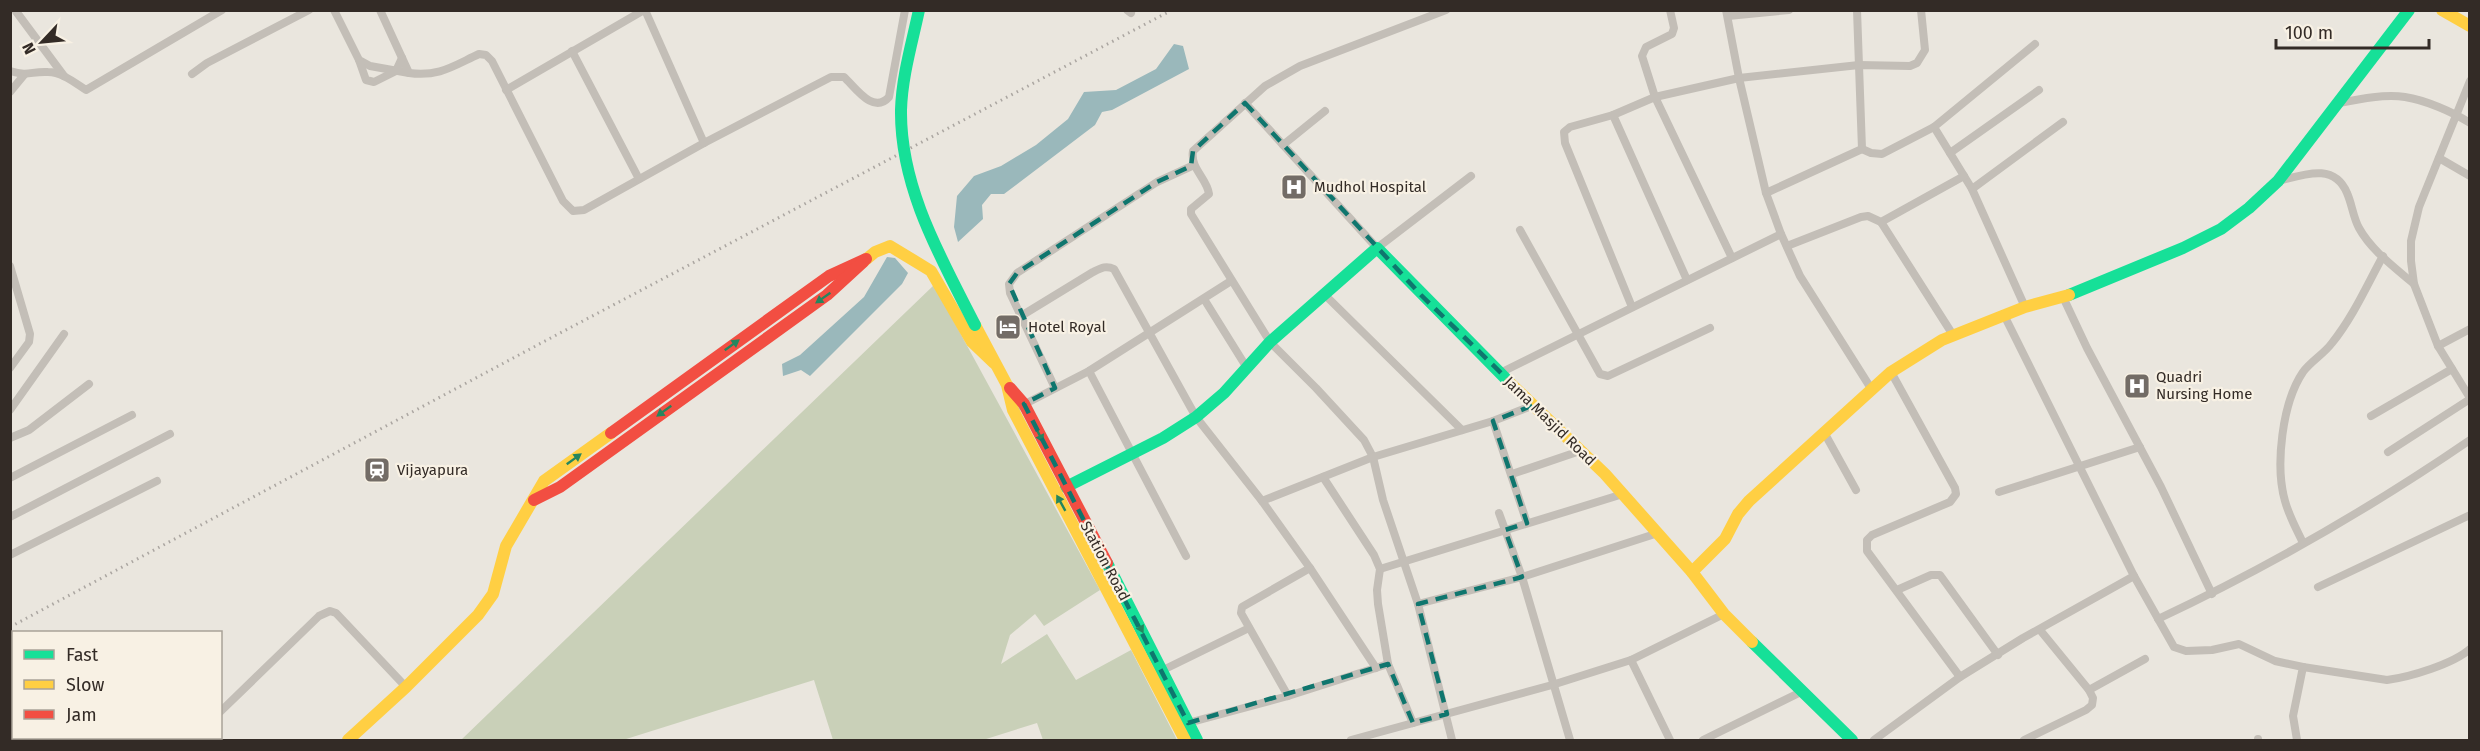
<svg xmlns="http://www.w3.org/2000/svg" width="2480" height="751" viewBox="0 0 2480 751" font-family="'Fira Sans',sans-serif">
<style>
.green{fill:#c9d0b8}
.water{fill:#9ab8bb}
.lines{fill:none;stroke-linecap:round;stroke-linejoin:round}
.street{stroke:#c3beb7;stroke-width:8}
.fast{stroke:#16e098;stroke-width:12}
.slow{stroke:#ffcf43;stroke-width:12}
.jam{stroke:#f24e42;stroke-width:12}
.rail{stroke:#aba6a1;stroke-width:3;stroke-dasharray:1.5 4.5;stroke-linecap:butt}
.fast-bridge{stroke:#16e098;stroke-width:12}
.oneway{fill:#24865f}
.marked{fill:none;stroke:#0f766e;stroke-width:4.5;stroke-dasharray:12 8;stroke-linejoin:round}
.labels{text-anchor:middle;stroke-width:4.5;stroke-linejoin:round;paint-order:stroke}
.poi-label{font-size:15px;fill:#332b26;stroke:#f8f1e4;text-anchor:start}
.street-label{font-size:15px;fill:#332b26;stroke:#f8f1e4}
</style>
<rect width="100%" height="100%" fill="#eae6de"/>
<polygon class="green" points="934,285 1100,590 1044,626 1035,614 1010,635 1001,664 1047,634 1076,680 1131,650 1177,740 1043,740 1037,723 983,740 833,740 814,680 623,740 461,740"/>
<g class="water">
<polygon points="1174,44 1183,46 1189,69 1112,110 1102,112 1095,125 1004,194 991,194 982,205 983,219 958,242 954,227 957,196 974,176 1001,166 1036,145 1068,119 1084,92 1116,90 1156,69"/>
<polygon points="887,257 895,258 908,273 902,284 810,376 801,370 783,376 782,364 800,355 864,297"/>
</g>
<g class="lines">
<g class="street">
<polyline points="15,10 64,76"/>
<polyline points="334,10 359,60 370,66 409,73"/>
<path d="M380 10 409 73C439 77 453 66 479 54L486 55 492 61 563 201 573 211 584 210 704 143 831 77H844C855 87 873 115 889 97L905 10"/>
<polyline points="645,10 704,143"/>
<polyline points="1127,10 1131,13"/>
<path d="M1446 10 1300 66 1265 86 1193 151C1190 169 1207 178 1209 194L1191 209V214L1270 342 1316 388 1364 440 1373 457 1383 500 1418 604 1452 740"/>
<polyline points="1670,10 1674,28 1672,34 1646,47 1642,56 1655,97 1732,258"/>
<polyline points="1728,16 1789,10"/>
<polyline points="572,51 639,179"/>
<polyline points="359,60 366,80 374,82 396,71 402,58"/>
<path d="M10 71C30 77 30 71 48 72 62 72 75 83 86 90L222 10"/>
<polyline points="192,74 207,63 309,10"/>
<polyline points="2470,81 2419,207 2411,241 2411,261 2414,284 2438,346 2470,398"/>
<polyline points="506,90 644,10"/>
<polyline points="10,92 24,75"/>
<polyline points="1245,103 1377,248 1471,176"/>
<path d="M2340 103C2360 99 2384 94 2405 97 2425 100 2453 112 2470 123"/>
<polyline points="1613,115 1687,280"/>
<polyline points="1934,127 1972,189 2025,307"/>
<polyline points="1283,145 1325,111"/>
<polyline points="1862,149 1871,153 1882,154 1934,127 2035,44"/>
<polyline points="1950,153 2039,90"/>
<polyline points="2439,158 2470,176"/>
<path d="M2278 181C2303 175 2334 162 2347 193 2352 204 2353 217 2359 228 2371 250 2395 268 2414 284"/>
<polyline points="1972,189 2063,122"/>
<polyline points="1766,193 1862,149 1857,10"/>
<polyline points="1881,222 1953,335"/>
<polyline points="1520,230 1600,374 1608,376 1710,328"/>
<polyline points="1781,234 1800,276 1872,390"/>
<polyline points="1787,246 1861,217 1868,216 1881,222 1964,176"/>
<polyline points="10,266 30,334 29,342 10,368"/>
<polyline points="1325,295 1462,430"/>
<polyline points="2063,297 2087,348 2161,487 2212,594"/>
<polyline points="1204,299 1247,368"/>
<polyline points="1632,307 1565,143 1564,132 1570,127 1613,115 1655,97 1739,78 1859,65 1910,66 1917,63 1925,50 1921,10"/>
<path d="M2004 315 2134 576 2174 647 2186 651 2212 650 2239 644 2275 661 2303 667 2387 680C2410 677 2453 664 2470 649"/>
<path d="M1021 316 1093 272C1101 268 1106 265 1114 269L1196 417 1262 501 1310 568 1376 668"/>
<polyline points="2438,346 2470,329"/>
<polyline points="1089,371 1186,556"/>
<polyline points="1891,372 1955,488 1956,494 1950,502 1872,535 1867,540 1867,551 1960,677"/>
<polyline points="1500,373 1781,234 1766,193 1739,78 1726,10"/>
<polyline points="1055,388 1010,293 1009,284 1017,273 1157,182 1194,165"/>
<polyline points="1021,406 1089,371 1231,281"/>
<polyline points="10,410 64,334"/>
<polyline points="2371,416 2452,369"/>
<polyline points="1493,421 1527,523"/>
<polyline points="1825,434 1856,490"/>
<polyline points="10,438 29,430 89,384"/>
<polyline points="2388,452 2470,399"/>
<polyline points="1512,474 1580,451"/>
<polyline points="1323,477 1374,555 1380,569 1377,590 1378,604 1388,664 1413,723"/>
<polyline points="10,478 132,415"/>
<polyline points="1999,492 2140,447"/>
<polyline points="1262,501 1373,457 1493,421 1534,405"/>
<polyline points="1499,513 1522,577 1570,740"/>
<polyline points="10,517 170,434"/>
<path d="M2303 543C2297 530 2289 516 2285 501 2275 466 2282 403 2303 372 2311 361 2324 354 2332 343 2353 317 2367 285 2383 256"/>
<polyline points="10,555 157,481"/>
<polyline points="1380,569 1623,494"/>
<polyline points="2318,587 2470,515"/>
<polyline points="1897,590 1931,575 1940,575 1998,655"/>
<polyline points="1418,604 1522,577 1658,533"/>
<path d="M2158 619C2266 568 2371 508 2470 440"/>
<polyline points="2040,630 2089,690 2145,659"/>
<polyline points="1631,660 1670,740"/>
<polyline points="1163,670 1249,628"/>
<polyline points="1288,696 1241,613 1242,607 1310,568"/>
<polyline points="220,712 319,616 330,611 336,613 406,687"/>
<polyline points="1188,723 1288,696 1388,664"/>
<polyline points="2258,739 2258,740"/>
<polyline points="191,740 194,738"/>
<polyline points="1351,740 1552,685 1631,660 1724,614"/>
<polyline points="1703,740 1803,691"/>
<polyline points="1874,740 1960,677 2023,638 2134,576"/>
<polyline points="2024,740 2086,710 2092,705 2093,698 2089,690"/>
<polyline points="2297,740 2293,716 2303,667"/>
</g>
<g class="fast">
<polyline points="2069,295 2183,248 2221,229 2249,208 2278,181 2409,10"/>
<polyline points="1066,487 1163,438 1196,417 1224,393 1270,342 1377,248 1510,383"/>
<polyline points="1107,563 1197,740"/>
<polyline points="1752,642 1852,740"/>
</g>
<g class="slow">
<polyline points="2442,10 2470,26"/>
<polyline points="863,262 875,252 890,246 931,271 972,342 994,363"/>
<polyline points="975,325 1007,385 1013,410 1185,740"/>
<polyline points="1510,383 1605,474 1692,572 1724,614 1752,642"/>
<polyline points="1692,572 1725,539 1738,514 1749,501 1891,372 1942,340 2025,307 2069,295"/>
<polyline points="348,740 406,687 478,615 493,594 506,546 544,481 611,433"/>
</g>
<g class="jam">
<polyline points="1010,388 1024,404 1107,563"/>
<polyline points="611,433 829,276 866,259"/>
<polyline points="534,500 560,487 827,295 863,262"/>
</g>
<polyline class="rail" points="10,627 545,341 1172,10"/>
<path class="fast-bridge" d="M919 10C912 43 902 76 901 110 900 188 941 258 975 325"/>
</g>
<defs><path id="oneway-solid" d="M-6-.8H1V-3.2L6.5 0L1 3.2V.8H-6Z" transform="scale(1.5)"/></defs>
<g class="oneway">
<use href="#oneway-solid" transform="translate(823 298) rotate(145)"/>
<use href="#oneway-solid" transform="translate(732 345) rotate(-36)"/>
<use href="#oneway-solid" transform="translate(664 411) rotate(144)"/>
<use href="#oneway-solid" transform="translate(1039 434) rotate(63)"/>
<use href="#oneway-solid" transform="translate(574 459) rotate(-36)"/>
<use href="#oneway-solid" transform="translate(1061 503) rotate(-119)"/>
<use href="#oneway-solid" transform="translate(1139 625) rotate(62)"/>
</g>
<path class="marked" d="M1245 103 1421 295 1534 405 1493 421 1527 523 1505 530 1522 577 1418 604 1447 714 1413 723 1388 664 1188 723 1024 404 1055 388 1009 284 1017 273 1157 182 1191 166 1193 151Z"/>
<defs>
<symbol id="hospital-square" viewBox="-11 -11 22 22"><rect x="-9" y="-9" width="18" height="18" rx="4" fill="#736c66" stroke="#f8f1e4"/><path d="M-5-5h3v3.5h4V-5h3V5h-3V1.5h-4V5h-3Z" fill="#fff"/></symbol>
<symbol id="hotel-square" viewBox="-11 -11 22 22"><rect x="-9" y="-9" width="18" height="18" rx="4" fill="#736c66" stroke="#f8f1e4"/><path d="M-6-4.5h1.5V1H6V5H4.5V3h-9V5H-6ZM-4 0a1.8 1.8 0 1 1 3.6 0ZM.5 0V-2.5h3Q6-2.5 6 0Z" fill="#fff"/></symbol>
<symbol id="station-square" viewBox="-11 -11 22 22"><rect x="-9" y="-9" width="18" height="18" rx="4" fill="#736c66" stroke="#f8f1e4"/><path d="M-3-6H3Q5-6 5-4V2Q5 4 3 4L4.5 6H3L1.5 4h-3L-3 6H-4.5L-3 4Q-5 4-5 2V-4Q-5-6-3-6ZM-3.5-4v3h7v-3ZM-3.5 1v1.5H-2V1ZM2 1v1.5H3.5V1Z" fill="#fff"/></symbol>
</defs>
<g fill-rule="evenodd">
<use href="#hospital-square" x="1279" y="172" width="30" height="30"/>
<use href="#hotel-square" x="993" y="312" width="30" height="30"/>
<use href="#hospital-square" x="2122" y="371" width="30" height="30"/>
<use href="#station-square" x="362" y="455" width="30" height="30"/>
</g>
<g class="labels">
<g class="poi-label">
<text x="1314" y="192">Mudhol Hospital</text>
<text x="1028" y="332">Hotel Royal</text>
<text x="2156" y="382">Quadri<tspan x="2156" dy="17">Nursing Home</tspan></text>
<text x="397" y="475">Vijayapura</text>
</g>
<g class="street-label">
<text transform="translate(1550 421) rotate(44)" y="5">Jama Masjid Road</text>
<text transform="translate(1105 561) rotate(62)" y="5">Station Road</text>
</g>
</g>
<rect width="2480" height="751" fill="none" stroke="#332b26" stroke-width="24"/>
<rect x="12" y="631" width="210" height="108" fill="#f8f1e4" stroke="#a9a298" stroke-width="1.5"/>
<rect x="24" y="650" width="30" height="9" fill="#16e098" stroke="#a9a298" stroke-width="1.5"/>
<text x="66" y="661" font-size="18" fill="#332b26">Fast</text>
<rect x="24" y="680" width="30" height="9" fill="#ffcf43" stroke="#a9a298" stroke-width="1.5"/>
<text x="66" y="691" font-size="18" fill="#332b26">Slow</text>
<rect x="24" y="710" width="30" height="9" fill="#f24e42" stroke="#a9a298" stroke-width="1.5"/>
<text x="66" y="721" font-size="18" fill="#332b26">Jam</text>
<g transform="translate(42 42) rotate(244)" stroke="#f8f1e4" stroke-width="4.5" paint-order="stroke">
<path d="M0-4.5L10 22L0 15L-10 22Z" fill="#332b26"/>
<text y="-9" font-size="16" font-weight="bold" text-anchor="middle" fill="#332b26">N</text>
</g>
<path d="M2276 39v9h153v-9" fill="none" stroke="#332b26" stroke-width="3"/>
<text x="2285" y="39" font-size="18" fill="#332b26" stroke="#f8f1e4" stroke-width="4.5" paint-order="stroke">100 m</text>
</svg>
